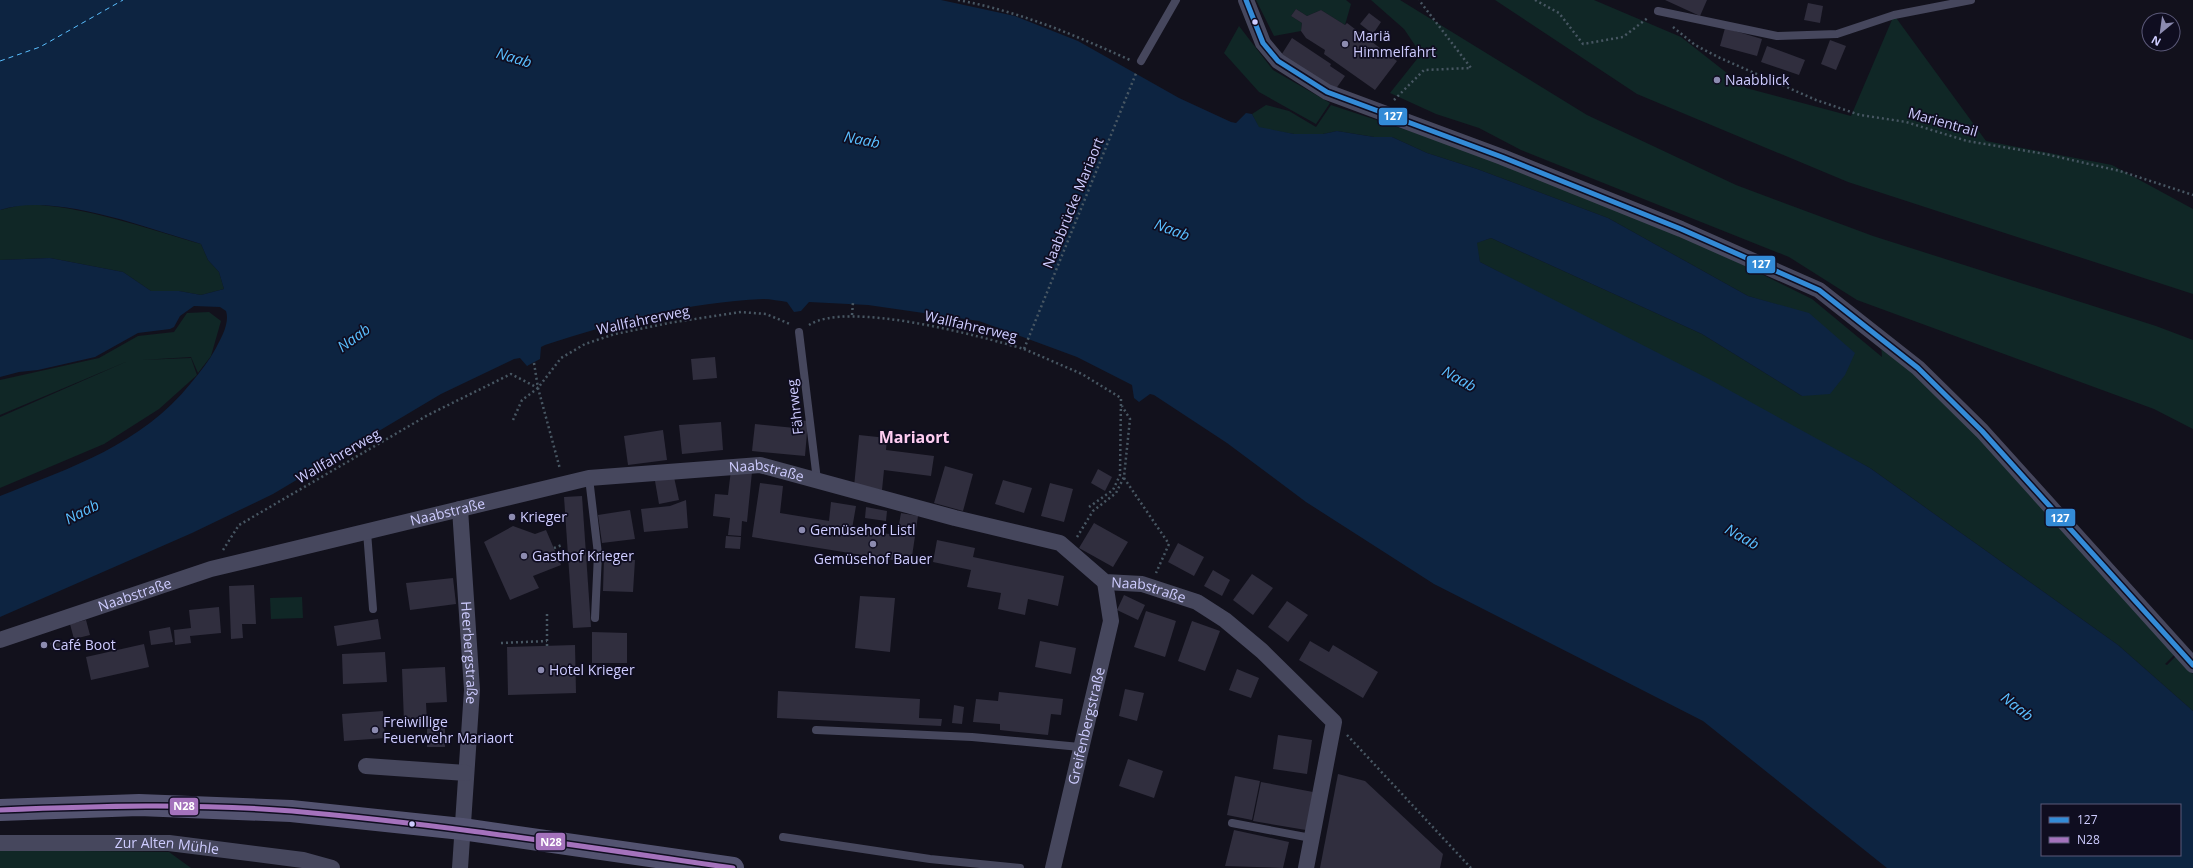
<svg xmlns="http://www.w3.org/2000/svg" width="2193" height="868" viewBox="0 0 2193 868" font-family="'Open Sans',sans-serif">
<style>
.green{fill:#102726}
.water{fill:#0d2441;fill-rule:evenodd}
.lines{fill:none;stroke-linecap:round;stroke-linejoin:round}
.ferry{stroke:#5abfff;stroke-width:1;stroke-dasharray:5 4;stroke-linecap:butt}
.building{fill:#302e3e}
.path{stroke:#485763;stroke-width:2.5;stroke-dasharray:2 3;stroke-linecap:butt}
.service{stroke:#46475d;stroke-width:8}
.minor{stroke:#46475d;stroke-width:16}
.secondary{stroke:#535370;stroke-width:22}
.bus-1-casing{stroke:#0f0d20;stroke-width:8}
.bus-2-casing{stroke:#0f0d20;stroke-width:8}
.bus-1{stroke:#338bd7;stroke-width:5}
.bus-2{stroke:#a472bc;stroke-width:5}
.bus-dot{fill:#ceccff;stroke:#0f0d20;stroke-width:1.5}
.poi-dot{fill:#8c8bb0;stroke:#0f0d20;stroke-width:1.5}
.labels{text-anchor:middle;stroke-width:3.5;stroke-linejoin:round;paint-order:stroke}
.poi-label{font-size:14px;fill:#ceccff;stroke:#0f0d20;text-anchor:start}
.street-label{font-size:14px;fill:#ceccff;stroke:#0f0d20}
.water-label{font-size:15px;font-style:italic;fill:#5abfff;stroke:#0f0d20}
.quarter-label{font-size:16px;font-weight:bold;fill:#ffcef1;stroke:#0f0d20}
.line-badge{stroke:#0f0d20;stroke-width:1.5}
.badge-label{font-size:11px;text-anchor:middle;font-weight:bold;fill:#fff}
</style>
<rect width="100%" height="100%" fill="#12111c"/>
<g class="green">
<polygon points="1256,0 1346,0 1351,4 1345,25 1321,10 1307,16 1296,9 1291,16 1302,23 1301,31 1274,36"/>
<polygon points="1371,0 1400,0 1587,115 1736,185 1873,236 2156,326 2193,340 2193,429 2154,409 1857,300 1789,257 1521,150 1479,128 1436,114 1390,93 1421,54 1404,29"/>
<polygon points="1495,0 1594,0 1681,37 1746,88 1851,116 1894,15 1986,141 2112,165 2193,209 2193,294 1848,182 1637,94"/>
<polygon points="1239,26 1273,70 1330,103 1316,124 1259,92 1224,53"/>
<polygon points="1266,105 1289,111 1316,127 1331,105 1485,156 1705,246 1812,299 1882,357 1881,343 1972,430 2175,654 2165,664 2167,665 2176,656 2193,674 2193,711 2118,645 1870,468 1480,262 1476,243 1491,238 1702,334 1802,396 1809,314 1748,296 1608,218 1477,169 1427,153 1392,137 1374,137 1337,131 1323,134 1294,134 1259,128 1252,114"/>
<path d="M25 204C85 206 144 228 201 244L208 260 219 272 224 289 201 295 179 291H151L123 272 50 258 0 260V210Z"/>
<polygon points="209,312 221,321 211,356 198,373 191,357 141,360 191,358 197,375 159,409 104,444 0,488 0,417 128,361 0,415 0,380 99,358 138,336 174,332 187,313"/>
<polygon points="302,597 303,618 271,619 270,598"/>
<polygon points="0,850 169,852 191,868 0,868"/>
</g>
<path class="water" d="M0 0H941L1015 16 1078 41 1179 98 1231 122 1236 123 1246 113 1252 114 1259 127 1294 134H1323L1337 131 1374 137H1392L1427 153 1477 169 1608 218 1748 296 1809 313 1855 353 1845 375 1830 394 1802 396 1702 334 1491 238 1477 243 1480 262 1709 379 1870 468 2118 645 2193 711V868H1887L1703 721 1434 584 1306 502 1227 443 1154 395 1150 394 1139 402 1134 398 1132 385 1077 357 979 321 868 305 809 302 801 311 794 312 787 302C780 301 771 299 763 299 689 302 616 322 545 345L541 347 540 359 527 366 520 358 514 359 441 394 273 494 192 533 0 617V496C72 467 141 445 191 383 200 372 209 361 216 348 221 338 230 323 226 311L220 307 194 306 180 316 174 327 170 329 138 333 95 357 38 370 19 372 0 377V260L50 258 123 272 151 291H179L201 295 224 289 219 272 208 260 201 244C146 228 55 192 0 210ZM2042 805H2180V855H2042Z"/>
<g class="lines">
<polyline class="ferry" points="0,61 40,47 123,0"/>
</g>
<g class="building">
<polygon points="1665,0 1707,0 1700,16"/>
<polygon points="1808,3 1823,6 1820,23 1804,20"/>
<polygon points="1296,9 1307,16 1321,10 1345,25 1347,23 1397,61 1375,90 1324,54 1325,50 1306,38 1301,31 1302,23 1291,16"/>
<polygon points="1369,13 1381,22 1373,34 1360,24"/>
<polygon points="1725,28 1762,39 1757,56 1720,46"/>
<polygon points="1292,38 1331,64 1330,66 1345,76 1335,90 1280,57"/>
<polygon points="1830,40 1846,46 1836,70 1821,64"/>
<polygon points="1767,46 1805,60 1799,75 1761,62"/>
<polygon points="715,357 717,378 693,380 691,359"/>
<polygon points="796,420 808,421 805,456 752,451 755,424 795,428"/>
<polygon points="721,422 723,450 682,454 679,425"/>
<polygon points="663,430 667,460 628,465 624,436"/>
<polygon points="859,435 887,438 886,450 934,456 931,476 884,470 882,490 854,487"/>
<polygon points="945,466 973,474 963,511 934,503"/>
<polygon points="1098,469 1112,477 1105,491 1091,483"/>
<polygon points="731,470 752,472 747,522 742,521 741,536 728,535 730,518 713,516 715,494 728,495"/>
<polygon points="674,477 679,500 659,504 655,481"/>
<polygon points="1003,480 1032,488 1024,513 995,504"/>
<polygon points="760,483 783,486 780,513 829,521 831,502 856,506 852,529 897,535 901,513 918,516 911,563 752,537"/>
<polygon points="1050,483 1073,489 1064,522 1041,516"/>
<polygon points="582,496 591,627 573,628 564,497"/>
<polygon points="686,500 688,528 644,532 641,509 670,506"/>
<polygon points="866,507 887,511 886,521 865,518"/>
<polygon points="630,510 635,539 602,543 598,515"/>
<polygon points="1094,523 1128,542 1113,567 1079,548"/>
<polygon points="513,526 535,534 546,530 561,565 533,576 539,588 510,600 484,542"/>
<polygon points="726,536 741,537 740,549 725,548"/>
<polygon points="937,540 975,548 973,557 1064,576 1058,606 1028,599 1025,615 998,609 1001,593 967,587 971,570 933,562"/>
<polygon points="1178,543 1204,557 1194,576 1168,562"/>
<polygon points="604,558 635,560 633,592 603,591"/>
<polygon points="1213,570 1230,580 1222,596 1204,586"/>
<polygon points="1252,574 1273,588 1253,615 1233,600"/>
<polygon points="453,578 456,604 410,610 406,583"/>
<polygon points="254,585 256,624 242,624 243,638 231,639 229,586"/>
<polygon points="1124,595 1145,605 1138,620 1117,610"/>
<polygon points="860,596 895,598 890,652 855,648"/>
<polygon points="1287,601 1308,615 1288,642 1268,627"/>
<polygon points="219,607 221,633 190,636 191,643 175,645 174,630 191,628 189,610"/>
<polygon points="1146,611 1176,621 1165,657 1134,647"/>
<polygon points="378,619 381,639 337,646 334,626"/>
<polygon points="86,620 90,635 74,639 70,624"/>
<polygon points="1192,621 1220,631 1205,671 1178,661"/>
<polygon points="170,627 173,642 151,645 149,631"/>
<polygon points="592,632 627,633 627,663 592,663"/>
<polygon points="59,640 62,647 52,650 50,643"/>
<polygon points="1040,641 1076,648 1071,674 1035,667"/>
<polygon points="1310,641 1329,652 1333,645 1378,672 1363,698 1299,660"/>
<polygon points="144,644 149,667 91,680 86,657"/>
<polygon points="575,645 576,693 508,695 507,647"/>
<polygon points="385,652 387,682 343,684 342,654"/>
<polygon points="445,667 447,702 426,703 427,721 404,722 402,669"/>
<polygon points="1237,669 1259,678 1251,698 1229,690"/>
<polygon points="1125,689 1144,693 1137,721 1119,716"/>
<polygon points="778,691 920,699 919,718 942,719 941,726 777,718"/>
<polygon points="999,692 1063,699 1061,715 1051,714 1048,735 1000,730 1000,724 973,722 976,699 998,701"/>
<polygon points="954,705 964,707 962,724 952,723"/>
<polygon points="383,711 385,738 344,741 342,714"/>
<rect x="427" y="728" width="18" height="19"/>
<polygon points="1278,735 1312,740 1307,774 1273,769"/>
<polygon points="1128,759 1163,771 1154,798 1119,786"/>
<polygon points="1338,774 1365,781 1443,854 1440,868 1320,868"/>
<polygon points="1235,776 1260,781 1252,820 1227,815"/>
<polygon points="1261,782 1313,792 1306,830 1253,821"/>
<polygon points="1234,830 1289,842 1283,868 1225,866"/>
</g>
<g class="lines">
<g class="path">
<path d="M958 0C1021 12 1072 34 1130 60"/>
<polyline points="1535,0 1559,13 1583,44 1623,37 1649,17"/>
<polyline points="1673,27 1695,45 1718,57 1816,100 1860,115 1906,122 1967,141 2045,154 2120,171 2193,195"/>
<polyline points="1394,100 1424,70 1471,68 1419,0"/>
<polyline points="852,315 853,302"/>
<path d="M809 325C847 300 980 336 1024 349L1137 71"/>
<polyline points="1024,349 1082,374 1121,398 1120,475 1113,490 1089,507"/>
<polyline points="534,363 538,388 560,469"/>
<polyline points="513,420 522,400 538,388 561,358 585,344 615,334 669,323 741,312 766,314 790,324"/>
<polyline points="1124,478 1169,544 1156,573"/>
<polyline points="1077,537 1093,511 1116,493 1124,477 1130,419 1122,406"/>
<polyline points="554,548 562,545"/>
<polyline points="223,550 239,525 428,415 511,374 538,388"/>
<polyline points="501,643 547,641"/>
<polyline points="547,646 547,613"/>
<polyline points="1347,735 1471,868"/>
</g>
<g class="service">
<polyline points="1658,11 1777,36 1837,34 1894,15 1971,0"/>
<polyline points="1141,61 1176,0"/>
<polyline points="799,332 817,480"/>
<polyline points="589,478 598,554 595,618"/>
<polyline points="367,532 373,609"/>
<polyline points="816,730 972,737 1080,747"/>
<polyline points="1232,823 1311,838"/>
<polyline points="783,837 930,859 1020,868"/>
</g>
<g class="minor">
<polyline points="1246,0 1263,43 1278,61 1327,92 1502,157 1681,229 1819,290 1918,368 1982,431 2193,665"/>
<path id="s1" d="M460 509 472 690 460 868"/>
<path id="s2" d="M0 640 211 569 589 478 760 465 955 518 1060 543 1105 582 1142 584 1197 602 1225 620 1262 651 1334 722 1306 868"/>
<polyline points="366,766 466,773"/>
<path id="s3" d="M0 843H169L303 860 332 868"/>
<path id="s4" d="M1053 868 1111 621 1105 582"/>
</g>
<polyline class="secondary" points="0,810 139,805 291,811 462,829 733,868"/>
<defs>
<polyline id="bus-1" points="1246,0 1263,43 1278,61 1327,92 1502,157 1681,229 1819,290 1918,368 1982,431 2193,665"/>
<path id="bus-2" d="M0 810C97 806 195 803 292 811 440 824 586 847 733 868"/>
</defs>
<use href="#bus-1" class="bus-1-casing"/>
<use href="#bus-2" class="bus-2-casing"/>
<use href="#bus-1" class="bus-1"/>
<use href="#bus-2" class="bus-2"/>
</g>
<g class="bus-dot">
<circle cx="1255" cy="22" r="3.5"/>
<circle cx="412" cy="824" r="3.5"/>
</g>
<g class="poi-dot">
<circle cx="1345" cy="44" r="4"/>
<circle cx="1717" cy="80" r="4"/>
<circle cx="512" cy="517" r="4"/>
<circle cx="802" cy="530" r="4"/>
<circle cx="873" cy="544" r="4"/>
<circle cx="524" cy="556" r="4"/>
<circle cx="44" cy="645" r="4"/>
<circle cx="541" cy="670" r="4"/>
<circle cx="375" cy="730" r="4"/>
</g>
<g class="labels">
<g class="poi-label">
<text x="1353" y="41">Mariä<tspan x="1353" dy="16">Himmelfahrt</tspan></text>
<text x="1725" y="85">Naabblick</text>
<text x="520" y="522">Krieger</text>
<text x="810" y="535">Gemüsehof Listl</text>
<text x="532" y="561">Gasthof Krieger</text>
<text x="873" y="564" text-anchor="middle">Gemüsehof Bauer</text>
<text x="52" y="650">Café Boot</text>
<text x="549" y="675">Hotel Krieger</text>
<text x="383" y="727">Freiwillige<tspan x="383" dy="16">Feuerwehr Mariaort</tspan></text>
</g>
<g class="street-label">
<text transform="translate(1943 122) rotate(16)" y="5">Marientrail</text>
<text transform="translate(1073 203) rotate(-68)" y="5">Naabbrücke Mariaort</text>
<text transform="translate(643 320) rotate(-12)" y="5">Wallfahrerweg</text>
<text transform="translate(971 326) rotate(13)" y="5">Wallfahrerweg</text>
<text transform="translate(795 407) rotate(-97)" y="5">Fährweg</text>
<text transform="translate(338 456) rotate(-30)" y="5">Wallfahrerweg</text>
<text dy="5" stroke="none"><textPath href="#s2" startOffset="790">Naabstraße</textPath></text>
<text dy="5" stroke="none"><textPath href="#s2" startOffset="466">Naabstraße</textPath></text>
<text dy="5" stroke="none"><textPath href="#s2" startOffset="1197">Naabstraße</textPath></text>
<text dy="5" stroke="none"><textPath href="#s2" startOffset="142">Naabstraße</textPath></text>
<text dy="5" stroke="none"><textPath href="#s1" startOffset="144">Heerbergstraße</textPath></text>
<text dy="5" stroke="none"><textPath href="#s4" startOffset="146">Greifenbergstraße</textPath></text>
<text dy="5" stroke="none"><textPath href="#s3" startOffset="167">Zur Alten Mühle</textPath></text>
</g>
<g class="water-label">
<text transform="translate(514 58) rotate(17)" y="5">Naab</text>
<text transform="translate(862 140) rotate(11)" y="5">Naab</text>
<text transform="translate(1172 230) rotate(21)" y="5">Naab</text>
<text transform="translate(354 338) rotate(-36)" y="5">Naab</text>
<text transform="translate(1459 379) rotate(29)" y="5">Naab</text>
<text transform="translate(82 512) rotate(-27)" y="5">Naab</text>
<text transform="translate(1742 537) rotate(29)" y="5">Naab</text>
<text transform="translate(2017 707) rotate(38)" y="5">Naab</text>
</g>
<g class="quarter-label">
<text x="914" y="443">Mariaort</text>
</g>
</g>
<g class="line-badge">
<rect x="1378" y="107" width="30" height="19" rx="4" fill="#338bd7"/>
<rect x="1746" y="255" width="30" height="19" rx="4" fill="#338bd7"/>
<rect x="2045" y="508" width="31" height="19" rx="4" fill="#338bd7"/>
<rect x="169" y="797" width="30" height="19" rx="4" fill="#a472bc"/>
<rect x="535" y="832" width="31" height="19" rx="4" fill="#a472bc"/>
</g>
<g class="badge-label">
<text x="1393" y="120">127</text>
<text x="1761" y="268">127</text>
<text x="2060" y="522">127</text>
<text x="184" y="810">N28</text>
<text x="551" y="846">N28</text>
</g>
<rect x="2041" y="804" width="140" height="52" fill="#0f0d20" stroke="#5b5979"/>
<rect x="2049" y="817" width="20" height="6" fill="#338bd7" stroke="#5b5979"/>
<text x="2077" y="824" font-size="12" fill="#ceccff">127</text>
<rect x="2049" y="837" width="20" height="6" fill="#a472bc" stroke="#5b5979"/>
<text x="2077" y="844" font-size="12" fill="#ceccff">N28</text>
<g transform="translate(2161 32) rotate(209)"><circle r="19" fill="#0f0d20" stroke="#5b5979"/>
<path d="M0-3L7 15L0 10L-7 15Z" fill="#8c8bb0"/>
<text y="-6" font-size="11" font-weight="bold" text-anchor="middle" fill="#ceccff">N</text>
</g>
</svg>
